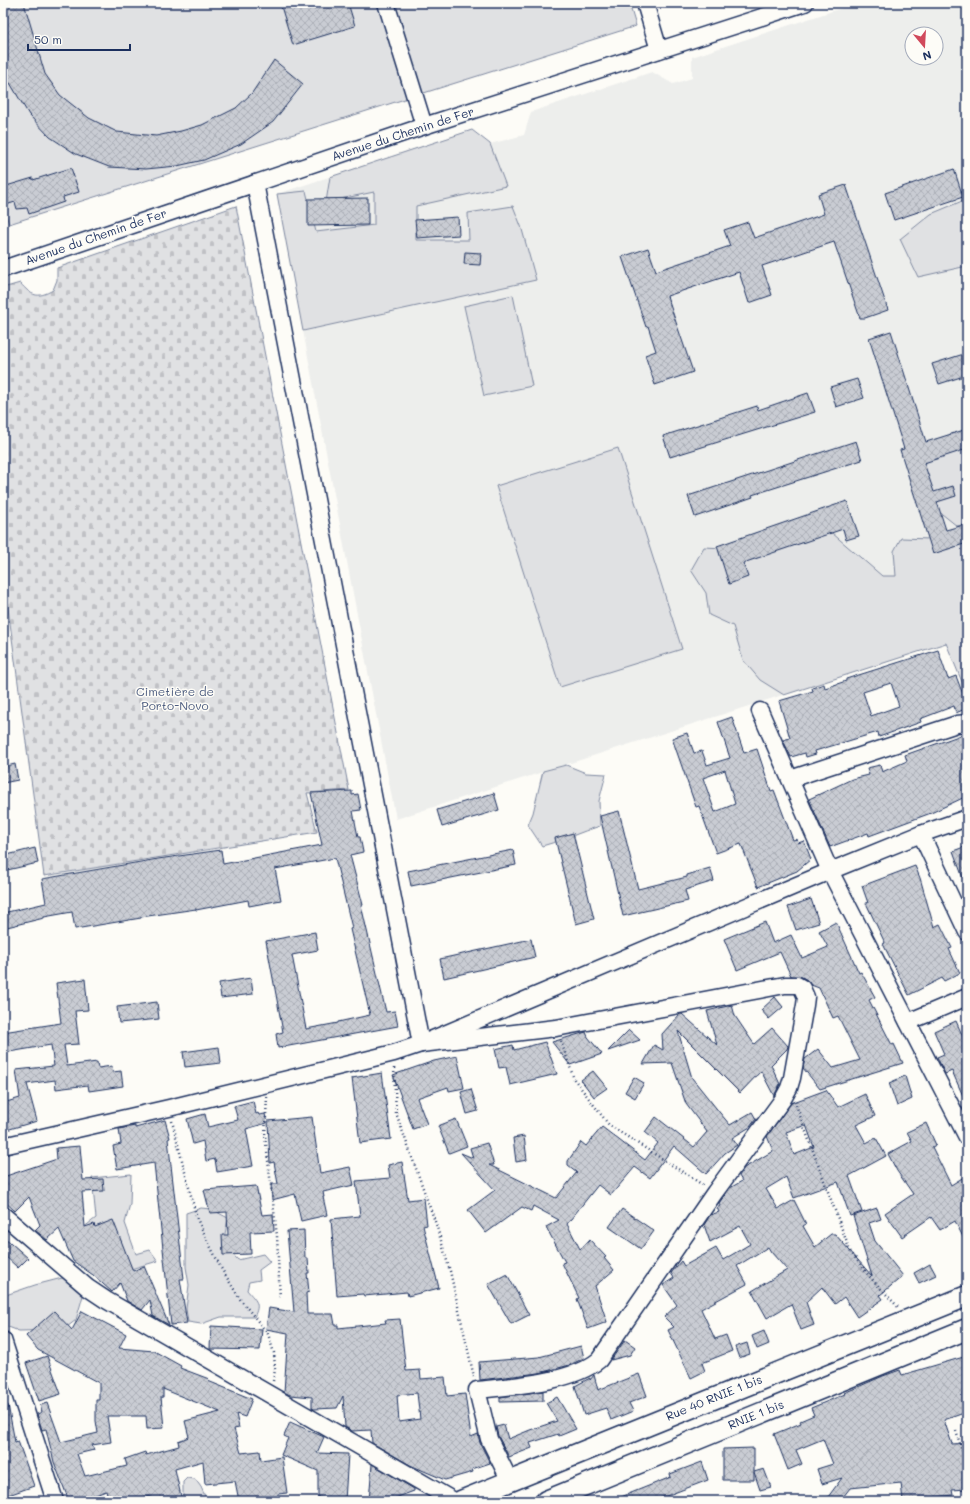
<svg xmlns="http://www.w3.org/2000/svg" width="970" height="1504" viewBox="0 0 970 1504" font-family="Mali,sans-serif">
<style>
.built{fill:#edeeec;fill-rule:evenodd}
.green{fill:#e0e1e3;stroke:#7e88a0}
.cemetery{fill:url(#cemetery-stones);stroke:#7e88a0}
.building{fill:url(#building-cross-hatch);stroke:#1b2f5e;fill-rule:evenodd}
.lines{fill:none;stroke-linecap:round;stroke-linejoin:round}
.minor-casing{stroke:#1b2f5e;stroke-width:19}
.major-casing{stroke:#1b2f5e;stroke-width:23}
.path{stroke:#1b2f5e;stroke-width:2.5;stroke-dasharray:1 3;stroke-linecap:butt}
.minor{stroke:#fdfcf7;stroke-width:16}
.major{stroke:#fdfcf7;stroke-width:20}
.labels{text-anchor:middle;stroke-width:3;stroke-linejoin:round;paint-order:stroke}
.street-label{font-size:12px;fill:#1b2f5e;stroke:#fdfcf7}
.park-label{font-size:12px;fill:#4c5c7f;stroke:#fdfcf7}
</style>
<defs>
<pattern id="cemetery-stones" width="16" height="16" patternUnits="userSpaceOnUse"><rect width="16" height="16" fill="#e0e1e3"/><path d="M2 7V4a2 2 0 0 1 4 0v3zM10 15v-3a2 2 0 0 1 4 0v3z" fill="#c0c1c5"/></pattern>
<pattern id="building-cross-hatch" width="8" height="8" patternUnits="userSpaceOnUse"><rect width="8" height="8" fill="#c9ccd3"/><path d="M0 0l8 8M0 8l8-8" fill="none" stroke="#acb0b8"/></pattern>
</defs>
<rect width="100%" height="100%" fill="#fdfcf7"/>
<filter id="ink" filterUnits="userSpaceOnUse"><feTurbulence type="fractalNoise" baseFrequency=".025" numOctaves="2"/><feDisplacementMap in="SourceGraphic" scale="8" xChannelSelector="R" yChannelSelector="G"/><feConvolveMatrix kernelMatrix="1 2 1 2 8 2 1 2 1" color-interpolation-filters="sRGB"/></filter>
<g filter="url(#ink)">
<path class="built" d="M857 3H967V636L396 819 277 194 472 130 490 144 524 135 531 112 652 72 673 84 692 78V57ZM912 34H936V58H912Z"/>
<g class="green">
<polygon points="3,3 629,3 636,26 9,224 3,205"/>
<polygon points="472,130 490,144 506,186 416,206 416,240 469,240 468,213 513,206 521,226 536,280 303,331 277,194 306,191 316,232 374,225 374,192 326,202 330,177"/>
<polygon points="967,199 967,266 918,277 900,239 931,214"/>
<polygon points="513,295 532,386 484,396 464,306"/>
<polygon points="967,446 967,524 957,526 937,510 924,463"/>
<polygon points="618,448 682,649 560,687 496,486"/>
<polygon points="967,530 967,694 946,643 784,695 760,680 743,660 733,626 709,615 706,593 691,570 704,547 724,548 832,533 882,576 896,576 894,551 901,538 930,539"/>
<path d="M566 765 586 773 606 774 599 801 600 826C580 832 562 841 542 846L528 825 533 813 543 771Z"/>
<polygon points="131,1174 130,1204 125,1223 136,1254 150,1250 158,1261 110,1275 71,1237 96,1218 92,1178"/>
<path d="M201 1208 211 1209 228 1218C224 1242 220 1241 238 1260L263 1254 270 1262 259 1270 260 1280 249 1282 247 1290C256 1301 261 1303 254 1317H221L201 1324 188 1322 186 1309 189 1285 186 1267V1213Z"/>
<polygon points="66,1277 84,1292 76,1320 63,1330 19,1331 3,1325 3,1296 35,1285"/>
<polygon points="187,1478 195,1479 201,1487 207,1501 181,1501 183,1496 183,1482"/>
</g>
<path class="cemetery" d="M236 206 349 790 307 793 317 832 44 876 3 571V288L20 283C32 296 37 299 53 290L57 280V268Z"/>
<g class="building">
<polygon points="3,3 24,3 45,74 60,95 89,118 117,132 156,136 181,131 202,125 236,108 252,93 274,60 303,84 273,122 241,144 204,160 177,166 146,169 109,167 76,154 50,137 29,115 10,83 3,85"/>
<polygon points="280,3 348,3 355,26 293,45"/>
<polygon points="71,168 79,192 63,197 64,202 29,214 27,208 17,209 15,202 3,206 3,187 33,178 33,180"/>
<polygon points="954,169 963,197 894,220 885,193"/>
<polygon points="846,185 888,310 865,318 860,318 834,242 762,266 772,295 749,303 739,272 667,296 693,372 655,385 645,355 656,351 648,326 646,327 622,257 648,248 656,271 730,246 724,230 748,222 754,238 824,214 818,194"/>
<polygon points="368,198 368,225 308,226 308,199"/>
<polygon points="458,217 459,235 417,238 415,220"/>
<polygon points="465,252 481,253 480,265 464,264"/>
<polygon points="891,331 926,442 967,429 967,449 924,463 934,492 953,486 956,496 937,502 946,530 967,524 967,543 933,554 900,450 904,449 869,338"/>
<polygon points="967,353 967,375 939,384 932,364"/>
<polygon points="857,379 864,398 836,407 830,387"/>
<polygon points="808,393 815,412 670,457 663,436 757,406 758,410"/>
<polygon points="856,441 862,460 752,495 753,497 695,517 688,496"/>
<polygon points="847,501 859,536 846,540 843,529 743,563 748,577 729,584 717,546"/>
<path d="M938 650 948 679 956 676 967 705V708L956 713 954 706 920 719 921 722 879 737 878 732 815 751 816 754 806 757 805 753 791 757 783 740 790 738 779 701 813 691 812 688 824 684 825 688 846 681V679ZM891 683 899 706 871 716 863 692Z"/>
<path d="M732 717 744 753 757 749 771 791 774 790 793 840 797 839 798 843 804 841 811 859 797 871 758 887 741 844 716 853 699 806 696 807 672 738 687 733 694 753 702 751 707 765 730 758 718 722ZM725 770 735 804 715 812 703 778Z"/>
<polygon points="964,734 967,741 967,796 931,813 869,836 868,833 830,847 809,799 852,779 869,775 867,768 880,765 882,772 907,761 905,755"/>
<polygon points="15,764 18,780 3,783 3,767"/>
<polygon points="352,791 352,795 358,794 361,810 353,811 358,837 360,837 363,852 350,855 363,905 361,905 386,1012 395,1011 398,1026 278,1048 276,1034 283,1032 266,941 315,932 318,950 292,955 306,1029 338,1023 338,1022 370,1015 350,929 352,928 335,858 275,869 281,900 249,906 248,900 196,910 196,909 141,917 141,918 75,929 72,912 44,917 44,918 3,928 3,913 46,903 42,879 158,859 221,850 223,864 322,845 311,793"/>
<polygon points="494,793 499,810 442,827 437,810"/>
<polygon points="619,811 638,889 687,877 687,875 710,868 714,881 685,890 688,901 623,916 600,816"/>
<polygon points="573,833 594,919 576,924 555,838"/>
<polygon points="967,846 967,885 966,886 953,851"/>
<polygon points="35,848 38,863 3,871 3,856"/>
<polygon points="513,850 516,865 411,886 408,871"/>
<polygon points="915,866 920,878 934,927 940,924 952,948 949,949 960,973 944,981 942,978 909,995 883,944 885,943 866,903 868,903 862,886"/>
<polygon points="811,899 819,923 796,930 788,907"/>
<polygon points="765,922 773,943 791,935 802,958 828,947 819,931 836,922 859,973 861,972 875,997 869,1000 892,1045 894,1044 903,1063 820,1089 803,1068 805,1059 818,1049 833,1068 860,1060 838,1016 833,1018 819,988 811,985 807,980 802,977 791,976 780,952 737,970 724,939"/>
<polygon points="531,939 535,957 444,978 440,959"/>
<polygon points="251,978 253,994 221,998 219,983"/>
<polygon points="85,979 88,1010 75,1011 79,1044 64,1045 67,1066 97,1062 98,1068 112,1066 113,1072 121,1071 123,1086 89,1091 88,1085 56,1089 55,1080 27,1084 37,1121 3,1131 3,1103 20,1098 16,1070 54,1066 51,1045 3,1053 3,1032 61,1023 56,983"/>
<polygon points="775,997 783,1007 769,1019 761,1010"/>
<polygon points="157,1002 159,1019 119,1023 117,1007"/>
<polygon points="732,1005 735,1016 754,1044 772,1028 788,1046 787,1049 771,1065 780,1084 774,1096 761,1071 740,1093 678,1031 692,1078 720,1113 730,1125 752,1112 756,1119 750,1127 732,1138 737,1145 725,1153 706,1174 674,1146 650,1178 635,1167 611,1195 598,1185 567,1224 580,1249 590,1240 606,1257 604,1258 614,1270 595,1286 607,1322 588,1329 577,1299 579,1298 562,1263 565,1262 546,1227 559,1220 533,1206 531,1211 522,1207 486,1233 468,1210 495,1190 461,1153 473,1158 470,1148 487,1143 494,1165 489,1165 556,1198 577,1172 568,1165 568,1161 581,1142 586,1146 602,1127 645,1160 658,1143 645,1132 656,1117 694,1147 707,1132 686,1104 672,1063 643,1064 654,1045 663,1050 662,1034 680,1014 682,1014 717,1045 707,1011"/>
<polygon points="956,1021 967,1046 967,1105 952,1071 945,1074 937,1057 944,1054 934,1031"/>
<polygon points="629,1030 640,1040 608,1051"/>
<polygon points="586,1032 588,1037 602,1054 570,1065 552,1042"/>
<polygon points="545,1042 557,1074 510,1085 506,1067 499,1068 495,1049 513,1045 514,1050"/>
<polygon points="219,1047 221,1063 185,1067 183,1052"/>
<polygon points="457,1056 464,1088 449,1091 448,1087 417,1098 427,1124 413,1129 393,1075 434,1061"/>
<polygon points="593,1071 607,1088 594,1097 581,1080"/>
<polygon points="382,1073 391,1139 360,1143 352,1078"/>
<polygon points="905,1076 912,1099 897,1106 889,1083"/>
<polygon points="634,1077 644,1083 635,1098 625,1092"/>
<polygon points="471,1089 478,1111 467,1114 461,1092"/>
<path d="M826 1090 838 1107 865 1094 875 1116 856 1125 866 1143 876 1138 886 1156 849 1176 862 1212 850 1216 838 1182 794 1198 786 1177 766 1189 778 1209 794 1200 806 1224 803 1226 815 1247 831 1234H835L872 1276 853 1216 877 1208 881 1219 869 1223 875 1241 903 1276 880 1295 883 1299 857 1317 844 1297 835 1304 822 1287 806 1302 814 1325 801 1330 791 1304 767 1318 752 1291 787 1270 771 1252 768 1247 737 1266 747 1284 701 1309 715 1339 726 1335 732 1351 702 1363 705 1371 691 1378 668 1330 674 1327 664 1317 677 1305 663 1285 674 1278 671 1273 681 1261 684 1266 716 1248 723 1260 750 1244 740 1226 710 1242 704 1225 710 1215 719 1212 717 1208 720 1206 719 1203 730 1188 742 1181 739 1176 744 1168 773 1151 767 1136 791 1103ZM806 1125 814 1147 794 1155 786 1132Z"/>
<polygon points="253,1101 256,1114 258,1113 259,1115 265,1114 267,1123 246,1129 253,1166 217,1172 215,1159 206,1161 203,1141 193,1144 187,1119 205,1114 208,1127 238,1120 234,1106"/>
<polygon points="312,1117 320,1173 350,1167 354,1185 323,1192 324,1197 323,1197 327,1215 301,1221 295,1194 272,1200 271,1184 278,1184 274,1162 270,1163 268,1121"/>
<polygon points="456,1119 467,1146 449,1153 438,1126"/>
<polygon points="165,1120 170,1138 168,1139 184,1279 180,1279 187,1323 171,1325 154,1163 117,1169 113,1146 121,1144 119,1129 135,1126 135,1128"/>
<polygon points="926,1123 936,1145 932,1147 951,1185 967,1175 967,1245 955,1221 940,1230 931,1217 902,1237 885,1213 913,1194 897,1171 888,1154 912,1141 907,1132"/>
<polygon points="524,1136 527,1160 516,1162 513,1138"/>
<polygon points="80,1146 83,1180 103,1179 104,1191 82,1192 85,1227 94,1224 95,1227 113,1220 133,1271 144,1266 169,1325 153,1316 150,1300 142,1310 127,1301 120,1283 112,1292 93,1275 73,1261 59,1229 47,1240 35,1230 40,1225 29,1197 15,1211 3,1200 3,1177 57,1159 56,1148"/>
<polygon points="402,1162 408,1200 424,1198 427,1225 423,1226 439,1288 408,1296 407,1292 364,1296 363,1294 337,1296 331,1219 360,1216 356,1181 390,1178 388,1165"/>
<polygon points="256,1186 262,1215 273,1214 274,1231 250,1232 251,1254 223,1255 222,1235 228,1235 227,1212 210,1213 204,1190"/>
<polygon points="622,1209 654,1231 641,1249 609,1227"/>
<path d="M304 1230 305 1258H308L309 1273H307L309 1292 306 1293 307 1314H333L335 1325H338V1328L386 1323 385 1320 400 1319 406 1371 420 1370 421 1379 445 1377 447 1396 465 1394 471 1437 478 1434 480 1443 490 1463 472 1469 473 1472 445 1480 410 1465 372 1443 371 1430 352 1431 345 1427 343 1396 337 1408 314 1409 312 1408V1397L290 1395 284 1392 288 1333 266 1329 269 1308 294 1312 287 1231ZM417 1393 420 1419 399 1422 397 1395Z"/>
<polygon points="3,1236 28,1258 18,1268 3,1254"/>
<polygon points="930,1264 936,1275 919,1283 914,1273"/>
<polygon points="507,1274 529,1315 511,1324 488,1284"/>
<path d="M54 1311 72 1330 82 1311 126 1334 119 1348 154 1351 181 1366 180 1368 209 1379 208 1381 252 1399 245 1417 236 1414 239 1428 234 1429 241 1453 260 1451 261 1460 282 1457 287 1493 278 1494V1501H239L235 1481 205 1484 203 1461 175 1469 182 1501H151L150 1496 130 1501H109L106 1491 80 1501H69L54 1462 46 1429 42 1430 37 1414 42 1412 40 1405 47 1403 61 1442 98 1433 96 1421V1400H99V1383L38 1350 26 1336ZM163 1389 220 1412 185 1421 189 1437 178 1441 179 1446 146 1455 145 1452 125 1459 127 1466 85 1476 77 1454 94 1450 92 1445 111 1442 107 1416H146L147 1429 164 1428 161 1397H163Z"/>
<polygon points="211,1326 262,1329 260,1350 210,1349"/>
<polygon points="764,1331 769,1344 757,1349 752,1336"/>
<polygon points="625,1340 635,1347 630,1355 611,1360"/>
<polygon points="747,1343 750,1354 739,1358 735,1347"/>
<polygon points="581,1346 584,1358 570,1365 539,1373 480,1380 479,1362 539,1357"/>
<polygon points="47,1356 61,1394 39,1401 26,1363"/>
<polygon points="967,1356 967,1412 944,1420 952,1444 967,1443 967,1489 952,1490 953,1495 903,1501 901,1483 850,1488 840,1501 825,1501 842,1478 822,1484 817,1469 833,1464 823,1439 796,1450 802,1464 788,1470 774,1434 801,1423 800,1421 814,1415 811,1408 845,1394 844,1393 883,1376 900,1370 902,1375"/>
<polygon points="639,1374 647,1396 629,1403 633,1411 611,1420 606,1408 584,1415 575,1386 590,1378 590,1380 594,1375 598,1390"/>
<polygon points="543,1391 543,1401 500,1402 500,1397"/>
<polygon points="557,1397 576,1429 559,1436 558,1434 530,1443 532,1448 509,1457 498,1436 496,1427 504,1425 508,1439 530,1430 557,1421 546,1403"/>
<polygon points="8,1405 15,1442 18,1441 34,1486 3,1497 3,1406"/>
<polygon points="290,1422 324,1437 317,1453 348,1454 345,1501 318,1500 318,1471 281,1455 288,1438 284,1436"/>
<polygon points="754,1448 754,1480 723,1480 723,1449"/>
<polygon points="702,1462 708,1480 653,1501 611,1501 671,1477 670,1474"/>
<polygon points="372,1464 414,1489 414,1491 387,1501 369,1501"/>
<polygon points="764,1469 771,1487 760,1490 754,1472"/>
</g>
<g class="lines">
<defs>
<g id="minor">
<polyline points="386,3 424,126"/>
<polyline points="645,3 659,50"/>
<polyline points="255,183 421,1044"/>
<polyline points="3,269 424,126 805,3"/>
<polyline points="760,711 830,871 967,1137"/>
<polyline points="790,779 957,724 967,723"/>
<polyline points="921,834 967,932"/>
<polyline points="908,1022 967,997"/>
<path d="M421 1044 556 1028 785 985H797L802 988 806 997 805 1005 792 1078 789 1088 783 1099 715 1192 599 1360C571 1383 512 1386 477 1390L489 1439 510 1481"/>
<polyline points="3,1146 169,1108 394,1053 421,1044 830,871 921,834 967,818"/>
<polyline points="3,1215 88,1288 106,1300 454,1501"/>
<polyline points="3,1340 55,1501"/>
</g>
<g id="major">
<polyline points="461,1501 967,1296"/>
<polyline points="546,1501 967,1329"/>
</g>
</defs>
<use href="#minor" class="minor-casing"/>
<use href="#major" class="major-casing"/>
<g class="path">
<polyline points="561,1041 574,1079 609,1125 703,1185"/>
<polyline points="394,1068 396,1113 437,1227 450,1271 474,1377"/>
<polyline points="267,1097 265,1135 277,1236 280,1300"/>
<polyline points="796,1105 850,1251 869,1276 898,1307"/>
<polyline points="172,1121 197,1219 221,1268 240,1299 268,1334 274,1353 275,1370 273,1381"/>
<polyline points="956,1431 967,1466"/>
</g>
<use href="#minor" class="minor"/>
<use href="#major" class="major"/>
</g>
</g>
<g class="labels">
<g class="street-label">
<text transform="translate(403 134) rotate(-18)" y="4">Avenue du Chemin de Fer</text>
<text transform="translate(96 237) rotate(-19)" y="4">Avenue du Chemin de Fer</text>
<text transform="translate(714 1398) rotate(-22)" y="4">Rue 40 RNIE 1 bis</text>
<text transform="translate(756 1415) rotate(-22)" y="4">RNIE 1 bis</text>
</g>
<g class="park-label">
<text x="175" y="696">Cimetière de<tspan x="175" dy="14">Porto-Novo</tspan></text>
</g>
</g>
<rect width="970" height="1504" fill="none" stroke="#fdfcf7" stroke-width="16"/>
<rect x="8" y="8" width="954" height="1488" fill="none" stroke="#1b2f5e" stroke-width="1.5" filter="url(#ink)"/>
<g transform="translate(924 46) rotate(162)"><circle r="19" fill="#fdfcf7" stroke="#a3aaba"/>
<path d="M0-3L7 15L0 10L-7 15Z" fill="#d1495b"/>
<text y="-6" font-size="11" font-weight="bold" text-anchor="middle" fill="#1b2f5e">N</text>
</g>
<path d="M28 44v6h102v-6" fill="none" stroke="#1b2f5e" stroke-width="2"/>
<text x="34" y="44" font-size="12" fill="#1b2f5e" stroke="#fdfcf7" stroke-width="3" paint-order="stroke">50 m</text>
</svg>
